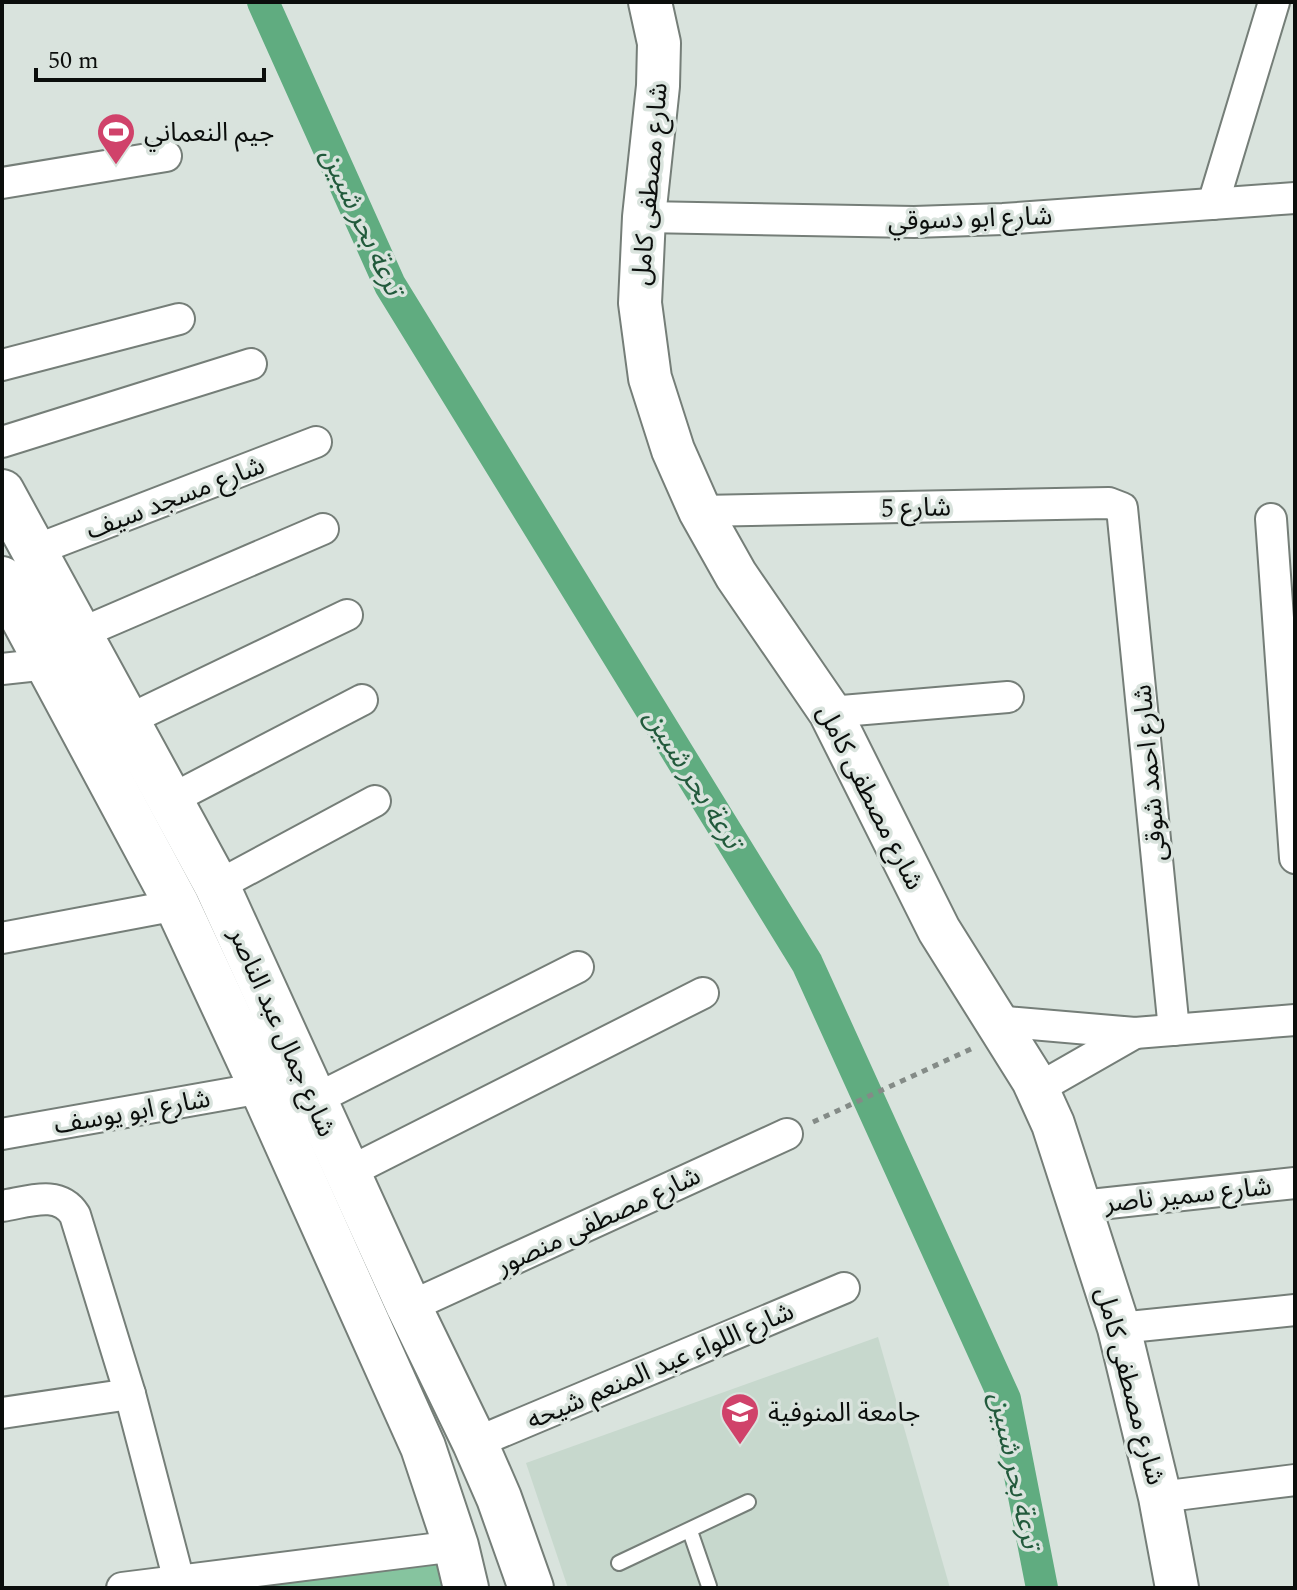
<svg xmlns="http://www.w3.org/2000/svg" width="1297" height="1590" viewBox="0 0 1297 1590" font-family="Spectral,'Noto Sans Arabic',serif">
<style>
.built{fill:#c7d8cd}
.green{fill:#86c49f}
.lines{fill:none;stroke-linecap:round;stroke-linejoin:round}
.canal{stroke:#60ac80;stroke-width:32}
.lane-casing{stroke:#757e78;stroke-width:18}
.street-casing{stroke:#757e78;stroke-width:34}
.secondary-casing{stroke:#757e78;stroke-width:46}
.primary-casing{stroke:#757e78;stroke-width:48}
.path{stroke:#848b87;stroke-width:5;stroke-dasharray:6 6;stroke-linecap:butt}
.lane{stroke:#fff;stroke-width:14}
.street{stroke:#fff;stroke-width:30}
.secondary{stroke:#fff;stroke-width:42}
.primary{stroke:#fff;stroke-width:44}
.labels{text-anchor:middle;stroke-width:7;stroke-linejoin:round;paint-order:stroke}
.poi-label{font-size:26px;fill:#0b0e0c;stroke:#d9e3dd;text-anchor:start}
.street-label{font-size:26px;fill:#0b0e0c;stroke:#d9e3dd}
.water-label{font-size:28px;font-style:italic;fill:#225a3c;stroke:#d9e3dd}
</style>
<rect width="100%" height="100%" fill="#d9e3dd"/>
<polygon class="built" points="878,1337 950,1588 568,1588 526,1463"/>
<polygon class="green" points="456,1546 462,1588 120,1588"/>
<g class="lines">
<polyline class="canal" points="263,2 390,285 807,963 1005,1399 1042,1588"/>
<defs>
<g id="lane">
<polyline points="690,1531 709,1586"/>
<polyline points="619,1563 748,1502"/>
</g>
<g id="street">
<polyline points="2,183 166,156"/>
<polyline points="1213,204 1274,2"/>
<polyline points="644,217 914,222 1003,219 1295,198"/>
<polyline points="2,365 179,319"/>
<polyline points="2,442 251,364"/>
<polyline points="700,511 1109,503 1122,508 1174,1030"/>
<polyline points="1271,519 1295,858"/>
<polyline points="33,551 316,442"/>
<polyline points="79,634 323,529"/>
<polyline points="2,669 48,664"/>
<polyline points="830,712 1008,697"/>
<polyline points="126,721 347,615"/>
<polyline points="170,800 362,700"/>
<polyline points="217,886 375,801"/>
<polyline points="2,938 177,905"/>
<polyline points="995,1021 1135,1033 1295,1020"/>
<polyline points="1037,1089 1135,1033"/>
<polyline points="314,1100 578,967"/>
<polyline points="2,1134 262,1088"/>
<polyline points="347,1173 703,993"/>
<path d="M2 1206C28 1202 59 1189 75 1215L130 1394 179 1581"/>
<polyline points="1081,1206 1295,1183"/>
<polyline points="409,1307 787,1134"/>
<polyline points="1119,1328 1295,1310"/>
<polyline points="2,1413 130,1394"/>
<polyline points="475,1443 844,1288"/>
<polyline points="1160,1497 1295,1480"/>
<polyline points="122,1588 456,1546"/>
</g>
<polyline id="secondary" points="650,2 659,43 658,86 644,217 640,303 650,378 673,450 700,511 736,575 830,712 939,930 1033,1080 1053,1124 1119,1328 1160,1497 1177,1588"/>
<g id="primary">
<polyline points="2,492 217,886 409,1307 475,1443 499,1498 531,1588"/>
<polyline points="2,579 177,905 262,1088 423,1447 456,1546 466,1588"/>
</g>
</defs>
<use href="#lane" class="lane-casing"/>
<use href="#street" class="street-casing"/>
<use href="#secondary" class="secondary-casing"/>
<use href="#primary" class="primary-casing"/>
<polyline class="path" points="813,1122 971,1049"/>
<use href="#lane" class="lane"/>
<use href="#street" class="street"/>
<use href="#secondary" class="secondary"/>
<use href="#primary" class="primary"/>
</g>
<defs>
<symbol id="stadium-pin" viewBox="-11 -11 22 30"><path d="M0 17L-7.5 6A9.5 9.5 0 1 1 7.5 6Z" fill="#d0426a" stroke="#d9e3dd"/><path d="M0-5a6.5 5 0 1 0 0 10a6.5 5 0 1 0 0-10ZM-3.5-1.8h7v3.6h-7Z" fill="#fff"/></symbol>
<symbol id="university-pin" viewBox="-11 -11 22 30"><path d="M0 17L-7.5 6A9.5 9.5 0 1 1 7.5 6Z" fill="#d0426a" stroke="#d9e3dd"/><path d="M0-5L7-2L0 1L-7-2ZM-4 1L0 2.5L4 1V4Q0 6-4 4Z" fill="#fff"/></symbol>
</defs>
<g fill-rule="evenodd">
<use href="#stadium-pin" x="94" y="110" width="44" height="60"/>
<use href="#university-pin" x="718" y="1390" width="44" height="60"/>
</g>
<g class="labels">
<g class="poi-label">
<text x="144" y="141">جيم النعماني</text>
<text x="768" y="1421">جامعة المنوفية</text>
</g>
<g class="street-label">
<text transform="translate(649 184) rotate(-85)" y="9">شارع مصطفى كامل</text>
<text transform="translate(970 218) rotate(-2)" y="9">شارع ابو دسوقي</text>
<text transform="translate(175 497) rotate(-21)" y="9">شارع مسجد سيف</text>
<text transform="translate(916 507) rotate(-1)" y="9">شارع 5</text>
<text transform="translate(1149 773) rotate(-95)" y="9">شارع احمد شوقى</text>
<text transform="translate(871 797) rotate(63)" y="9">شارع مصطفى كامل</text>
<text transform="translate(283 1032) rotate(66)" y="9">شارع جمال عبد الناصر</text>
<text transform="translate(132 1111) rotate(-10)" y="9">شارع ابو يوسف</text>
<text transform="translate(1188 1194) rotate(-6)" y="9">شارع سمير ناصر</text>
<text transform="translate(598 1220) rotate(-25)" y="9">شارع مصطفى منصور</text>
<text transform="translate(660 1365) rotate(-23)" y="9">شارع اللواء عبد المنعم شيحه</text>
<text transform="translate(1131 1386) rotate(75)" y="9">شارع مصطفى كامل</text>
</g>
<g class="water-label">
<text transform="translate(363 221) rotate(65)" y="10">ترعة بحر شبين</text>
<text transform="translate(694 778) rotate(58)" y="10">ترعة بحر شبين</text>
<text transform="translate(1016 1470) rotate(78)" y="10">ترعة بحر شبين</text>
</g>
</g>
<rect width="1297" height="1590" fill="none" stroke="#0b0e0c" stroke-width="8"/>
<path d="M36 68v12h228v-12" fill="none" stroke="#0b0e0c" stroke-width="4"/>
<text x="48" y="68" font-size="24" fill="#0b0e0c" stroke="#d9e3dd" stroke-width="6" paint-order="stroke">50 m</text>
</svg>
